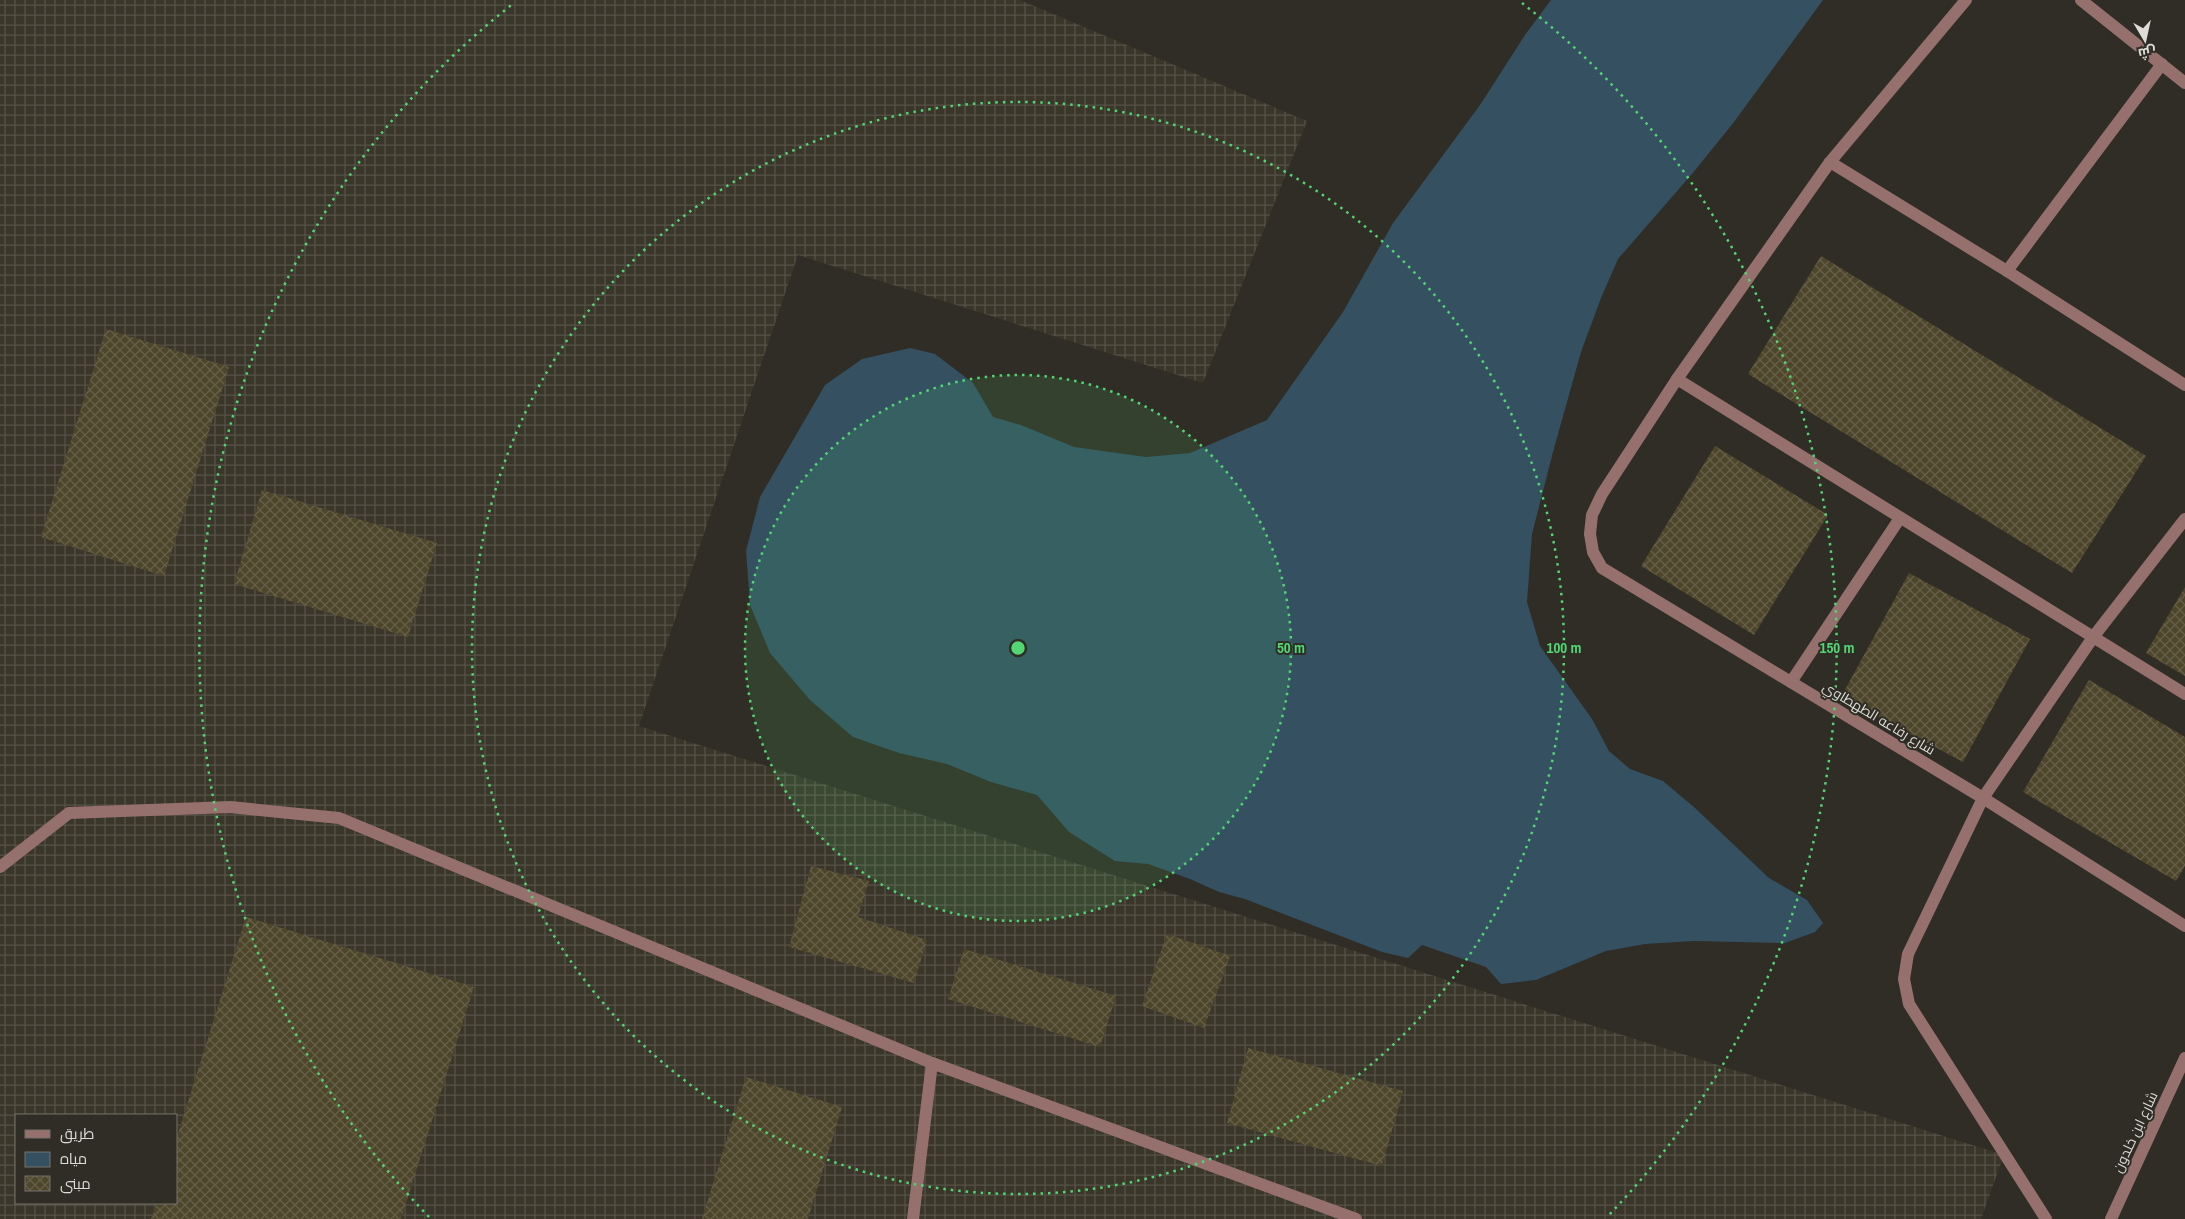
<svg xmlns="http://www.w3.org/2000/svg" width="2185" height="1219" viewBox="0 0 2185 1219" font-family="'Archivo Narrow',Cairo,sans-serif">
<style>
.industrial{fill:url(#industrial-grid);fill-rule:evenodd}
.water{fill:#345061}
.building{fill:url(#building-cross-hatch)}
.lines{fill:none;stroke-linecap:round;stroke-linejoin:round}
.minor{stroke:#95706d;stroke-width:12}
.ring{fill:none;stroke:#52d673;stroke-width:2.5;stroke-dasharray:2.5 5}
.labels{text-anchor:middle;stroke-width:4;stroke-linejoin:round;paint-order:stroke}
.street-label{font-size:14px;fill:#dddcd7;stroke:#2f2d25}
.centre{fill:#52d673;stroke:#2f2d25;stroke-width:2.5}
.ring-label{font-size:15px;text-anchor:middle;font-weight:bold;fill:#52d673;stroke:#2f2d25;stroke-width:4;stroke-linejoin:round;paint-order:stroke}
</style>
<defs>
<pattern id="industrial-grid" width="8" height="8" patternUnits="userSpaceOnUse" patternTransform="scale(1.25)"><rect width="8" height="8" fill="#3a362a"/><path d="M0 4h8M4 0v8" fill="none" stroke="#565248"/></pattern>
<pattern id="building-cross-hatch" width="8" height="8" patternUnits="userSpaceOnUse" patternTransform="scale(1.25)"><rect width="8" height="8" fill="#4e462a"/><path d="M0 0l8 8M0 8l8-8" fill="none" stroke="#676048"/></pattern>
</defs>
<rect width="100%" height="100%" fill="#2f2d25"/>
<path class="industrial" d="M0 0H1020L1307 121 1203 383 798 255 639 726 2004 1155 1981 1219H0ZM16 1115H176V1203H16Z"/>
<polygon class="water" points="1551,0 1823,0 1734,122 1692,174 1618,259 1601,298 1581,352 1553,452 1532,534 1527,602 1540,646 1592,719 1609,751 1630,769 1663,781 1695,808 1769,878 1807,900 1823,923 1815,932 1785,943 1694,941 1645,944 1606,951 1536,980 1501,984 1486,967 1422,945 1408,958 1382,952 1245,899 1219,892 1190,879 1148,864 1115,861 1069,832 1037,795 991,782 947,764 899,753 853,737 810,700 770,653 750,605 746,551 760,497 825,385 862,359 910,348 935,354 973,383 993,417 1021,425 1074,447 1146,457 1190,453 1267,420 1343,312 1393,223 1480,105 1525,35"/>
<g class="building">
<polygon points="1821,256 2146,456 2072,573 1748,374"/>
<polygon points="106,329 229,367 164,576 41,537"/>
<polygon points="1715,446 1828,515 1754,635 1641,566"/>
<polygon points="262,490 437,543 408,637 234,584"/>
<polygon points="1909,573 2030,639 1963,762 1841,697"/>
<polygon points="2185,587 2185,676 2146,653"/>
<polygon points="2089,680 2185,737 2185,866 2176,881 2023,792"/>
<polygon points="811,866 869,881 858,917 927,940 914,983 789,947"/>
<polygon points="246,917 474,987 401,1219 151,1219 157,1203 176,1203 176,1140"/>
<polygon points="1167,934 1230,956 1204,1028 1142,1006"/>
<polygon points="964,949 1116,996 1100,1047 948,999"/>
<polygon points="1248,1048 1403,1091 1382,1166 1227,1123"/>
<polygon points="746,1077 842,1107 808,1219 702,1219"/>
</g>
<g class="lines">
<g class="minor">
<polyline points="1966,0 1830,162 1677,379 1602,494 1592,515 1590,534 1593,552 1602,568 1983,798 2185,926"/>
<polyline points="2081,0 2185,83"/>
<polyline points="1830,162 2007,271 2185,385"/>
<polyline points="2007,271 2162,64"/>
<polyline points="1677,379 2185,694"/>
<polyline points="1791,682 1900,518"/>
<polyline points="0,867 69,813 230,807 339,818 932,1063"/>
<polyline points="913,1219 932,1063 1356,1219"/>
<polyline points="2046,1219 1909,1004 1904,979 1908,954 1983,798 2094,636 2185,519"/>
<polyline points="2111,1219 2185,1058"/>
</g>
</g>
<circle cx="1018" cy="648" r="273" fill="#52d673" fill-opacity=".12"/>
<g class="ring">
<circle cx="1018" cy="648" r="273"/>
<circle cx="1018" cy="648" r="546"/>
<path d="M429 1217A819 819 0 0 1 514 3M1522 3A819 819 0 0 1 1607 1217"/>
</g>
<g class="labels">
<g class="street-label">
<text transform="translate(1879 718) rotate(31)" y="5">شارع رفاعه الطهطاوي</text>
<text transform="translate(2135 1132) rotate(-65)" y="5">شارع ابن خلدون</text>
</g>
</g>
<circle cx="1018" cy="648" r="8" class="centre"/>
<g class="ring-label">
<text x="1291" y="653">50 m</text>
<text x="1564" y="653">100 m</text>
<text x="1837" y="653">150 m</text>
</g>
<rect x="15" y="1114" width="162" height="90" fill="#2f2d25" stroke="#75736c"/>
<rect x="25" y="1130" width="25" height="8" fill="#95706d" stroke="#75736c"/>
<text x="60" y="1139" font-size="15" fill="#dddcd7">طريق</text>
<rect x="25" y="1152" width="25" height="15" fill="#345061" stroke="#75736c"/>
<text x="60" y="1164" font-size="15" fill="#dddcd7">مياه</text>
<rect x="25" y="1176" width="25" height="15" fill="url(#building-cross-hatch)" stroke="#75736c"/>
<text x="60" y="1189" font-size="15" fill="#dddcd7">مبنى</text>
<g transform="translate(2145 40) rotate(171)" stroke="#2f2d25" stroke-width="4" paint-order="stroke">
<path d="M0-4L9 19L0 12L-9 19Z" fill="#dddcd7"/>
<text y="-8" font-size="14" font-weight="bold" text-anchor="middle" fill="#dddcd7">ش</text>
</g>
</svg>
